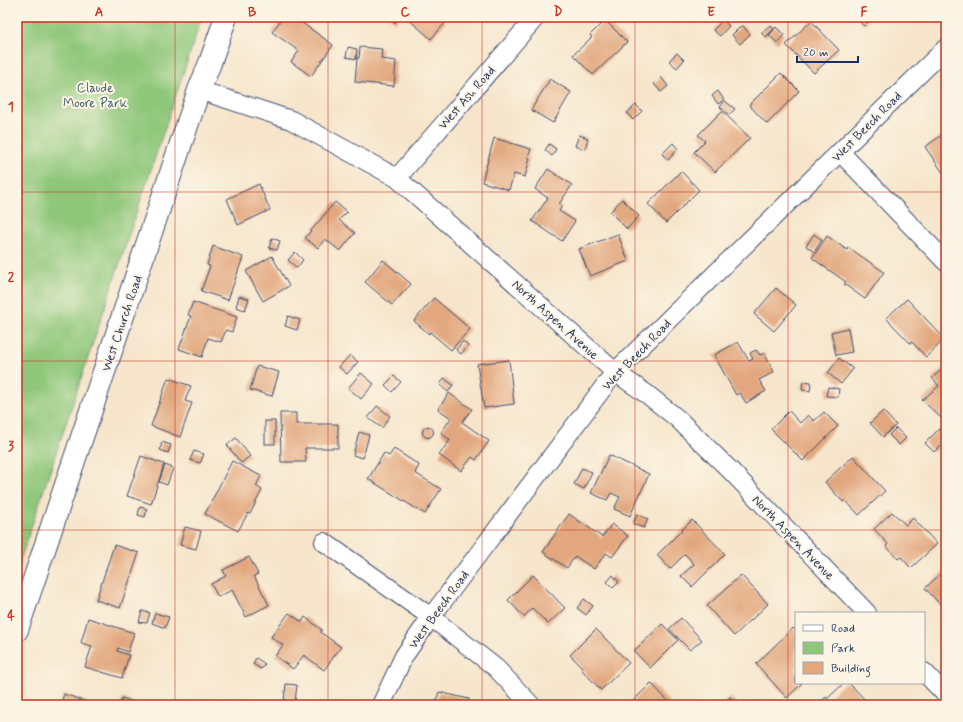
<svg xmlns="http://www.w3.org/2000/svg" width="963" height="722" viewBox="0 0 963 722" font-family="Mynerve,sans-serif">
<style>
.park{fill:#8fc77a;stroke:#557b6c}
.building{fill:#e2a77e}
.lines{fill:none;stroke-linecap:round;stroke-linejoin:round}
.minor-casing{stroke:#3c4a6e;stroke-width:20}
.secondary-casing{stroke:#3c4a6e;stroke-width:24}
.minor{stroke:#fff;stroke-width:18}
.secondary{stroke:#fff;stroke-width:22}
.grid{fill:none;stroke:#c8321e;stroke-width:1;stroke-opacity:0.55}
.labels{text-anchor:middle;stroke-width:4;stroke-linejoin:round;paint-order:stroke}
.park-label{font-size:13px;fill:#3e5d66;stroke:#fcf5e5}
.street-label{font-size:13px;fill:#1b2f5e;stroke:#fcf5e5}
.neatline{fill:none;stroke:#c8321e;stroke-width:1.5}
.grid-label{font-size:13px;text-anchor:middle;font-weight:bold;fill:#c8321e}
</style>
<rect width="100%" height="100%" fill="#fcf5e5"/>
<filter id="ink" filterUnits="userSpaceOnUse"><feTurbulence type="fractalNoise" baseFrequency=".025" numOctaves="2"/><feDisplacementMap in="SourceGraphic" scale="8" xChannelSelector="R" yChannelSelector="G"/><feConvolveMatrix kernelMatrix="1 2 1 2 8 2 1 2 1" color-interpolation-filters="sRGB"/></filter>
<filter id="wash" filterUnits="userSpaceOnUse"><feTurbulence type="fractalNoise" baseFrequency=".012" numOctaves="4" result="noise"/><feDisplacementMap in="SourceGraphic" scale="16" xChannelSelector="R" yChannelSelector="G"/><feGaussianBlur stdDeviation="0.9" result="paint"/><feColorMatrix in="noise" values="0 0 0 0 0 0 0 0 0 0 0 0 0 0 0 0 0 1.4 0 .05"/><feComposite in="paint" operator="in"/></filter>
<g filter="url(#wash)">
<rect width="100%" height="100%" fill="#f6e5cb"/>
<polygon class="park" points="17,17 202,17 17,570"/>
<g id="blocks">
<g class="building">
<polygon points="283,17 294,17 333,45 311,76 291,62 299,51 272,32"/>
<polygon points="389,17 399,17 395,23"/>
<polygon points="406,17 441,17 446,22 431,39"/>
<polygon points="855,17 873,17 864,26"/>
<polygon points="605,20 627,42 593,75 573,55 592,37 590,35"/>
<polygon points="723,20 729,26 720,36 713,30"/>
<polygon points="811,21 839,50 814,73 786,45"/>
<polygon points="742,25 750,34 740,44 732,35"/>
<polygon points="770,25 774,29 766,37 761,33"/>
<polygon points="776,27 784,35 777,43 769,35"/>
<polygon points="348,47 357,49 356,59 346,57"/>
<polygon points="360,47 382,49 381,59 396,61 394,86 355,82 357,58 359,58"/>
<polygon points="677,53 684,60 677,68 669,61"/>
<polygon points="781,73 799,91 767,124 749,105"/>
<polygon points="661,77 668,86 661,92 654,84"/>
<polygon points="550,79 571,92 553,123 531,110"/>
<polygon points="718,91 724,100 718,104 712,96"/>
<polygon points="725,101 735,109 729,115 720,107"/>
<polygon points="636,105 642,111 633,120 627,113"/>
<polygon points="722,111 750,138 715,172 694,152 705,141 698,135"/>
<polygon points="946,132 946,177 925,147"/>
<polygon points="579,135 588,138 585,149 575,146"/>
<polygon points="494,138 531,149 528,157 530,158 525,177 514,174 509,190 482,182"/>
<polygon points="673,143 678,149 668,160 662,154"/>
<polygon points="549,144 556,149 552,156 545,150"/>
<polygon points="548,169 572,185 559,204 562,206 559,211 575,221 562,241 532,221 548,198 535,189"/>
<polygon points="681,171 699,190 666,223 648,204"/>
<polygon points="259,184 270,210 238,225 227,199"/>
<polygon points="622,199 639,216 627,229 610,212"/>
<polygon points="335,202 347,212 339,220 355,233 340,251 325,239 318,248 305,238"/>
<polygon points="618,234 628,261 590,276 579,249"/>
<polygon points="814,234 822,240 814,252 806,246"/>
<polygon points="827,236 847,250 848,247 884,272 865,299 844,284 846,282 812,258"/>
<polygon points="272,238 280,241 277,250 269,248"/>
<polygon points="213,246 243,257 228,300 201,291 210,266 207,265"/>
<polygon points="295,252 303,260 297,268 288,260"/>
<polygon points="272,256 289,286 263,301 246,271"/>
<polygon points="383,260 411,284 392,305 365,282"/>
<polygon points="776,288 796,305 774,331 754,314"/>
<polygon points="239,296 249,299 245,310 236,307"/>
<polygon points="434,298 470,329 451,350 430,332 429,334 414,321"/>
<polygon points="907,299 945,339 926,357 912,342 910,343 886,318"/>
<polygon points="193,302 237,317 232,332 226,330 221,342 208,338 202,357 179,349 191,316 188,315"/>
<polygon points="288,316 300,320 297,330 285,326"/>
<polygon points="848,328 852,352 836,355 831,332"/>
<polygon points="463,341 468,346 461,354 456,350"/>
<polygon points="738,342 749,361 753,359 750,353 756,350 760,355 764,353 774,372 759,380 766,391 746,403 740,393 736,395 714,355"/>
<polygon points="350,355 358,362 347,374 339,367"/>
<polygon points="839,358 853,369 841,384 828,373"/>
<polygon points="509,360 514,404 484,408 477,364"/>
<polygon points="257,366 279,372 272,396 250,390"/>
<polygon points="946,366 946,415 942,419 922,400 939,386 932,378"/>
<polygon points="361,373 374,384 361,399 348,388"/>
<polygon points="394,376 401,382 392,392 385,385"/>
<polygon points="168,378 191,386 185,401 192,403 180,437 151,426"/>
<polygon points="444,378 453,385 448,392 440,385"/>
<polygon points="803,381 811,382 810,391 802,390"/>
<polygon points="828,387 839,389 838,397 826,396"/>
<polygon points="449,393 472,409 462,422 489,441 476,460 472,457 461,471 439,455 450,440 441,433 451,418 438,409"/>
<polygon points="377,406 390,416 382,428 368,418"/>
<polygon points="789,411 800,423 808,415 814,421 824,412 838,426 803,461 771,429"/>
<polygon points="883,411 896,425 883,437 870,423"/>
<polygon points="280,413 296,413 296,424 338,424 338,448 305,448 306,462 281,462"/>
<rect x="265" y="421" width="10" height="23"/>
<circle cx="428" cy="432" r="5.5"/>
<polygon points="896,428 906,438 899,445 889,435"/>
<polygon points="939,429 946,436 946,440 934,452 925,443"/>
<polygon points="359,432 369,435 363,458 353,455"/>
<polygon points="236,438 250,456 241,463 227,445"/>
<polygon points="162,442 171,445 168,453 160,450"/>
<polygon points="394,449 419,465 415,473 441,489 425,514 368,479 384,453 389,456"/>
<polygon points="194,451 204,454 200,463 190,460"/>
<polygon points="609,455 649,474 630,516 614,509 620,497 611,493 607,500 591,493"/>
<polygon points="141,456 164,464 151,504 127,496"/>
<polygon points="853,456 885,491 859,515 845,500 843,502 825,482"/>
<polygon points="232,461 261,476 256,486 262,490 250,514 248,513 238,531 205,514"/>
<polygon points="165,465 173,468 167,485 159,482"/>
<polygon points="582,468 592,472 584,489 574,484"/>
<polygon points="140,507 147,509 145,517 138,515"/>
<polygon points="892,512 906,525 913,518 937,544 911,568 901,557 898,559 886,546 888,544 874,529"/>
<polygon points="569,514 602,537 612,524 628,536 612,557 606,553 594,569 575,556 567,568 543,552"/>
<polygon points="637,514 648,519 644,528 633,524"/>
<polygon points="692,520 725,554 692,587 681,576 694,564 685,554 670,569 657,555"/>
<polygon points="185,527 201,531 196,549 180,545"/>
<polygon points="114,545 139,553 120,608 96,600"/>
<polygon points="249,557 258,574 254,576 269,605 246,617 232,590 218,597 211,584 226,576 223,570"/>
<polygon points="944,571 946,573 946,611 925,588"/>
<polygon points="533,575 565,608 548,624 532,608 524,617 508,600"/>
<polygon points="613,575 619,582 613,588 607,582"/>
<polygon points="741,575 768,604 734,636 707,606"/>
<polygon points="584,599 593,606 586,615 577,608"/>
<polygon points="142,611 150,613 147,623 139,622"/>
<polygon points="155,613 169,617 165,628 152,623"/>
<polygon points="289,613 302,622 305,617 322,630 320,632 341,647 324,670 304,655 293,669 275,656 283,645 271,637"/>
<polygon points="88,618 134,633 128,652 118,648 117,651 129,655 122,678 85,667 92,646 81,643"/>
<polygon points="681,618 702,640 690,650 669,629"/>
<polygon points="662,624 678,640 650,668 634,651"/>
<polygon points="793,628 796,631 796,683 802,683 787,698 756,664"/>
<polygon points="596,629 629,663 601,690 581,669 583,668 570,655"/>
<polygon points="256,658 265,664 261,669 253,664"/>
<polygon points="651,683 672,705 629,705"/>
<polygon points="842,683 849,683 870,705 817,705 826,697 827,699 843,684"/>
<polygon points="286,684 297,685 295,702 284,700"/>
<polygon points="439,692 469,699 468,705 435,705"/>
<polygon points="64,694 87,702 85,705 60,705"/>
<polygon points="730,697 737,703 735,705 727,705 724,702"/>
<polygon points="122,698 142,705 120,705"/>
</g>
</g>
</g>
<g filter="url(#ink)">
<use href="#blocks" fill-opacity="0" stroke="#3c4a6e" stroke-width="1"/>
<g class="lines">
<defs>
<g id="minor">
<polyline points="199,90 291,120 397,178 615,372 648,395 678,419 731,471 867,613"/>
<polyline points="840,152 946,262"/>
<polyline points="397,178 536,17"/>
<polyline points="324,542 431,617 496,668 531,705"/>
<polyline points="924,672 946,695"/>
<polyline points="381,705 404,656 431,617 615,372 946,48"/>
</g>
<polyline id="secondary" points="17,630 199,90 210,63 226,17"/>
</defs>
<use href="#minor" class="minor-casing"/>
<use href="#secondary" class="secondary-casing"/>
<use href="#minor" class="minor"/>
<use href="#secondary" class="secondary"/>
</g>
</g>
<path class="grid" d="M175 17V705M328 17V705M482 17V705M635 17V705M788 17V705M17 192H946M17 361H946M17 530H946"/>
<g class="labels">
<g class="park-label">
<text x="95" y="92">Claude<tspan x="95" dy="15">Moore Park</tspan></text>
</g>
<g class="street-label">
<text transform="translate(466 97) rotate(-49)" y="5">West Ash Road</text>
<text transform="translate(866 126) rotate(-45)" y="5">West Beech Road</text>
<text transform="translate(556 319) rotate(42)" y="5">North Aspen Avenue</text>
<text transform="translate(121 323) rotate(-71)" y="5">West Church Road</text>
<text transform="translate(636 354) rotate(-46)" y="5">West Beech Road</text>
<text transform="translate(794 537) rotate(46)" y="5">North Aspen Avenue</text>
<text transform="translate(438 609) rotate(-54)" y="5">West Beech Road</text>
</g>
</g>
<rect width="963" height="722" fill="none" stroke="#fcf5e5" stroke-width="44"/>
<rect x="795" y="612" width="130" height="72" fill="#fcf5e5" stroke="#a2a6af"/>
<rect x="803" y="625" width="20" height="6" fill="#ffffff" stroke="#a2a6af"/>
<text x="831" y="632" font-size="12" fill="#1b2f5e">Road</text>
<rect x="803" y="642" width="20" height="12" fill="#8fc77a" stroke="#a2a6af"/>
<text x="831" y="652" font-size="12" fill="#1b2f5e">Park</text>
<rect x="803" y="662" width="20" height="12" fill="#e2a77e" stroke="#a2a6af"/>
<text x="831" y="672" font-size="12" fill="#1b2f5e">Building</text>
<path d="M797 56v6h61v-6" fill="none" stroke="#1b2f5e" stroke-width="2"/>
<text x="803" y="56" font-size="12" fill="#1b2f5e" stroke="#fcf5e5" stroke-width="3" paint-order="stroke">20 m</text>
<rect x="22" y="22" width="919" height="678" class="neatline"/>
<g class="grid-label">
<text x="99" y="16">A</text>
<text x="252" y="16">B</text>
<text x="405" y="16">C</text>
<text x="558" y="16">D</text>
<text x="711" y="16">E</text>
<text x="864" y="16">F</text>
<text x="11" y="111">1</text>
<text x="11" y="281">2</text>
<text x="11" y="450">3</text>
<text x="11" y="620">4</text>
</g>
</svg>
